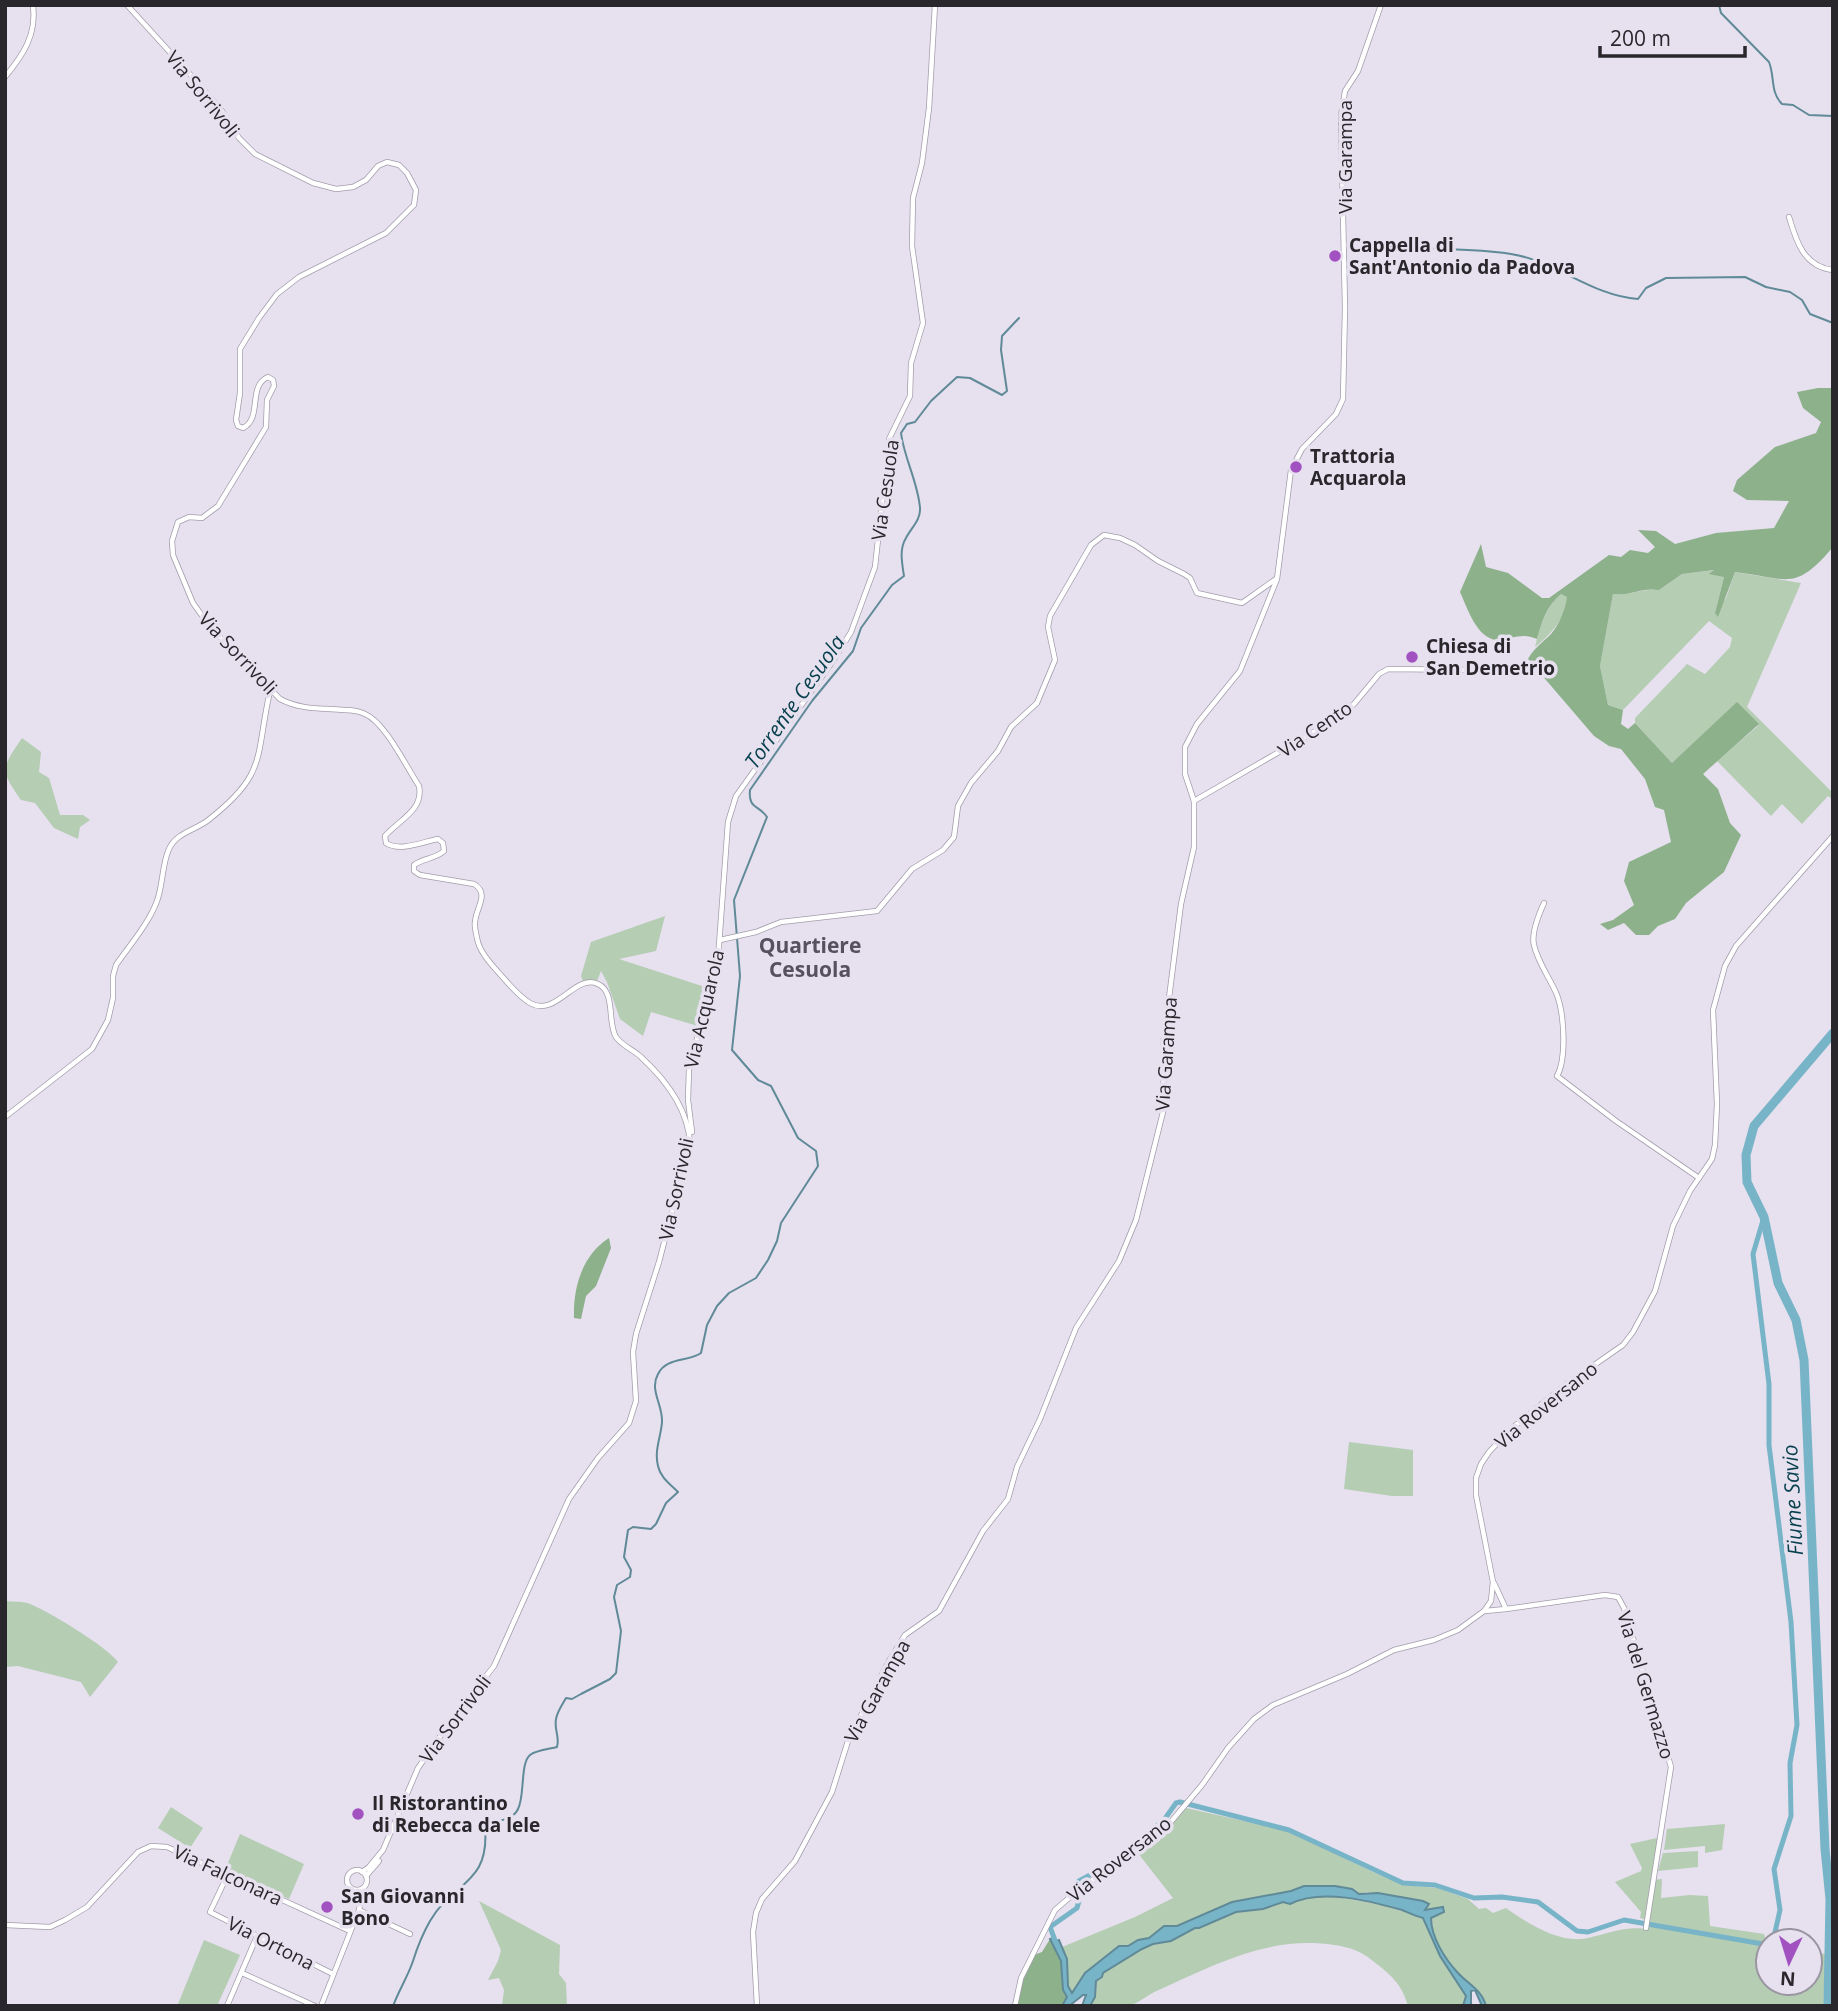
<svg xmlns="http://www.w3.org/2000/svg" width="1838" height="2011" viewBox="0 0 1838 2011" font-family="'Open Sans',sans-serif">
<style>
.green{fill:#b5cdb3}
.forest{fill:#8db18b}
.water{fill:#78b4c7;stroke:#608a98;stroke-width:2}
.lines{fill:none;stroke-linecap:round;stroke-linejoin:round}
.stream{stroke:#608a98;stroke-width:2}
.canal{stroke:#78b4c7;stroke-width:5}
.river{stroke:#78b4c7;stroke-width:9}
.minor-casing{stroke:#a29dab;stroke-width:6}
.minor{stroke:#fff;stroke-width:4.5}
.poi-dot{fill:#a251c1;stroke:#e6e0ef;stroke-width:2.5}
.labels{text-anchor:middle;stroke-width:7;stroke-linejoin:round;paint-order:stroke}
.street-label{font-size:19px;fill:#29272c;stroke:#e6e0ef}
.poi-label{font-size:19px;font-weight:bold;fill:#29272c;stroke:#e6e0ef;text-anchor:start}
.water-label{font-size:21px;font-style:italic;fill:#073f4d;stroke:#e6e0ef}
.neighbourhood-label{font-size:21px;font-weight:bold;fill:#56515e;stroke:#e6e0ef}
</style>
<rect width="100%" height="100%" fill="#e6e0ef"/>
<g class="green">
<path d="M1716 570 1724 577 1715 613 1726 598 1735 572 1801 583 1747 707 1833 793V800L1828 796 1802 824 1782 804 1771 816 1717 761 1759 725 1683 754 1672 763 1635 723V718L1687 664 1705 674 1730 647 1732 638 1709 621 1623 710 1608 705 1600 666 1613 594C1630 596 1642 588 1659 590L1682 574Z"/>
<path d="M1561 594 1568 597C1565 619 1551 634 1535 647 1540 626 1545 608 1561 594Z"/>
<path d="M22 738 41 752 39 772 49 778 60 815H83L90 820 80 827 78 839 54 828 35 803 21 800C0 770 1 769 22 738Z"/>
<polygon points="665,916 656,951 619,959 708,988 698,1026 651,1012 643,1036 620,1019 607,982 601,971 597,981 583,981 581,976 591,942"/>
<polygon points="1349,1442 1413,1450 1413,1496 1392,1496 1344,1489"/>
<path d="M5 1601C12 1602 20 1601 27 1603 44 1608 109 1648 118 1662L90 1697 81 1682 18 1666 5 1667Z"/>
<polygon points="171,1807 203,1828 190,1848 158,1828"/>
<path d="M1186 1808 1289 1831 1373 1872 1404 1885 1437 1888 1468 1899 1479 1909 1486 1908 1493 1913 1506 1908C1527 1923 1561 1945 1588 1938 1611 1933 1623 1926 1648 1929L1650 1921 1640 1918 1641 1912 1615 1882 1641 1871 1642 1868 1630 1844 1657 1838 1659 1839 1653 1880 1662 1879 1661 1898 1690 1895 1708 1896 1710 1926 1764 1934 1768 1947V1983H1810V1952L1833 1955V2006H1486C1482 1990 1468 1984 1458 1973 1445 1959 1432 1938 1431 1918L1444 1912 1422 1909 1423 1901 1366 1892 1359 1894 1352 1889 1335 1886H1304L1291 1891 1232 1902 1177 1926H1164L1149 1938 1138 1940 1128 1946H1119L1085 1973 1072 1994C1064 1980 1069 1963 1062 1947L1135 1917 1173 1898 1137 1852 1167 1828Z"/>
<polygon points="1725,1824 1722,1850 1705,1853 1705,1846 1664,1850 1667,1829"/>
<polygon points="240,1834 304,1864 289,1899 225,1870"/>
<polygon points="1698,1851 1698,1867 1658,1871 1663,1853"/>
<path d="M1327 1895 1383 1905 1423 1918 1440 1956 1466 1996 1463 2006H1408C1402 1984 1390 1974 1373 1961 1361 1951 1349 1947 1334 1945 1271 1935 1216 1964 1161 1989 1150 1993 1138 2004 1128 2006 1116 2008 1102 2006 1090 2006L1095 1997 1096 1980 1103 1973 1142 1949 1153 1944 1171 1941 1195 1928H1199L1236 1912 1270 1907 1283 1902 1290 1903 1300 1898Z"/>
<polygon points="479,1901 560,1945 559,1974 566,1983 567,2006 502,2006 504,1990 499,1978 488,1980 498,1961 501,1950"/>
<polygon points="204,1940 240,1955 217,2006 183,2006 178,2004"/>
</g>
<g class="forest">
<path d="M1818 388H1833V547C1794 593 1788 578 1735 572L1718 617 1715 613 1724 577 1709 574 1714 570 1682 574 1659 590C1641 587 1632 596 1613 594L1600 666 1608 705 1623 710 1621 724 1628 729 1635 723 1672 763 1737 702 1759 724 1703 774 1718 789 1730 823 1741 835 1724 872 1686 903 1675 919 1658 926 1649 935H1636L1624 923 1608 930 1600 924 1613 920 1634 905 1624 881 1629 862 1671 842 1664 810 1655 807 1645 779 1621 749 1609 746 1594 736 1528 659C1535 647 1542 643 1551 634 1559 625 1566 608 1567 597L1561 594C1546 607 1542 621 1537 639 1522 632 1513 639 1498 640 1477 640 1467 607 1460 592L1481 544 1486 567 1508 573 1542 598H1549L1609 555 1621 557 1630 550 1648 553 1655 547 1638 530 1656 531 1675 544 1716 533 1774 528 1789 501 1747 500 1733 491 1737 480 1775 447 1816 433 1821 422 1803 408 1797 392Z"/>
<path d="M609 1238 611 1248 596 1286 586 1296 581 1319 574 1318C573 1288 582 1255 609 1238Z"/>
<polygon points="1050,1939 1061,1961 1063,1990 1067,1998 1062,2006 1016,2006 1022,1979 1034,1955 1042,1952"/>
</g>
<path class="water" d="M1304 1886H1335L1352 1889 1359 1894 1378 1893 1423 1901 1429 1904 1425 1910 1443 1907 1444 1912 1431 1918C1431 1937 1445 1959 1458 1973 1468 1984 1482 1990 1486 2006H1482L1475 1990 1471 1991V2006H1463L1466 1996 1440 1956 1423 1918C1415 1916 1409 1913 1402 1910 1370 1901 1321 1888 1290 1904L1283 1902 1263 1909 1236 1912 1199 1928H1195L1171 1941 1153 1944 1142 1949 1103 1973 1102 1977 1096 1981 1095 1997 1090 2006H1082L1086 1995H1083L1069 2006H1062L1067 1997 1063 1990 1061 1961 1050 1939 1055 1937 1056 1941 1059 1940 1067 1959 1068 1986 1072 1993 1085 1973 1119 1946H1128L1138 1940 1149 1938 1164 1926H1177L1232 1902 1291 1891Z"/>
<g class="lines">
<g class="stream">
<path d="M1719 5 1721 13 1769 62C1775 77 1770 92 1782 104L1793 105 1809 115 1833 116"/>
<path d="M1354 241C1406 252 1459 246 1511 254 1556 261 1592 296 1638 299L1646 288 1666 278 1745 277 1766 287 1790 292 1802 300 1810 314 1833 323"/>
<path d="M393 2006C399 1990 408 1976 413 1961 418 1945 422 1935 430 1921 453 1881 490 1885 485 1827 495 1819 512 1822 518 1809 525 1796 520 1763 530 1755 536 1750 549 1749 557 1747 560 1737 554 1730 556 1719 557 1712 562 1705 566 1698L572 1699 581 1694 610 1679 616 1673 621 1631 614 1597 617 1585 630 1577 631 1570 624 1557 628 1530 633 1527 651 1529 656 1524 666 1503 678 1492C670 1484 660 1477 658 1466 654 1450 661 1437 662 1422 663 1405 649 1390 658 1374 666 1357 688 1362 701 1353L707 1325 717 1306 729 1293 756 1278 768 1260 777 1241 781 1223 818 1166 816 1151 798 1138 771 1086 758 1080 732 1050 740 976 734 900 767 817C759 805 748 809 750 790L812 701 853 651 861 628 892 585 904 576C902 563 899 549 906 538 911 528 921 520 920 508 918 482 904 458 901 433L907 424 915 422 931 401 957 377 970 378 1002 395 1007 391 1001 350 1002 336 1019 318"/>
</g>
<g class="canal">
<polyline points="1764,1217 1753,1254 1769,1384 1769,1445 1791,1622 1797,1725 1790,1763 1791,1816 1774,1869 1780,1910 1773,1941"/>
<polyline points="1829,1923 1833,1923"/>
<polyline points="1056,1943 1050,1927 1077,1908 1080,1897 1073,1887 1079,1881 1110,1864 1164,1820 1176,1803 1180,1802 1289,1830 1403,1883 1435,1885 1474,1898 1502,1897 1538,1902 1577,1931 1588,1932 1624,1920 1763,1944 1768,1943"/>
</g>
<polyline class="river" points="1828,2006 1830,1899 1825,1849 1804,1360 1796,1320 1778,1283 1764,1217 1747,1182 1746,1155 1754,1126 1833,1033"/>
<defs>
<g id="minor">
<path d="M127 5 188 72 222 111 239 138 255 154 313 183 336 189 353 187 366 180 378 166 387 162 399 165 407 173 416 190 414 205 386 233 299 277 277 294 259 318 240 349V393L236 420 238 426 243 428C263 418 247 386 268 377L273 380 274 386 267 400 266 427 218 506 202 518 189 517 178 522 172 541 173 555 193 603 211 628 280 699C301 710 321 708 344 710 350 710 359 711 365 714 385 722 407 768 419 786 424 810 399 820 385 836L386 843C400 852 422 842 438 839L443 843 444 851C435 859 424 858 414 865V871L420 875 474 884C490 894 476 907 475 922 474 926 476 933 477 938 479 951 490 963 499 973 509 984 518 996 530 1003 556 1018 575 973 598 984 616 992 607 1023 616 1037 622 1046 634 1050 641 1057 666 1080 688 1109 690 1143L659 1262 636 1334 633 1352 636 1401 629 1423 598 1458 569 1499 494 1666 451 1721 418 1768 383 1850 369 1867 362 1872"/>
<path d="M5 77C23 55 37 35 33 5"/>
<path d="M1789 217C1796 241 1804 267 1833 270"/>
<polyline points="1194,801 1331,722 1354,704 1379,674 1388,669 1475,670"/>
<path d="M1544 903C1539 914 1531 933 1534 945 1538 963 1550 978 1557 995 1564 1014 1567 1058 1557 1076L1616 1121 1699 1178"/>
<polyline points="720,940 756,932 781,922 877,911 912,869 943,850 954,837 958,806 971,783 998,751 1011,727 1037,703 1055,660 1048,627 1050,616 1091,545 1104,535 1120,538 1135,545 1158,561 1184,574 1190,578 1197,593 1242,603 1276,579"/>
<path d="M5 1117 92 1049 108 1020 113 998V976L116 965C130 945 149 923 157 901 163 885 162 864 169 849 176 833 195 830 207 821 268 774 255 758 270 691"/>
<polyline points="692,1132 688,1100 689,1069 718,959 728,822 736,796 833,661 851,632 875,567 889,439 910,396 911,363 923,323 912,246 913,198 922,163 929,108 935,5"/>
<polyline points="1494,1583 1506,1609 1605,1595 1618,1597 1624,1608 1671,1767 1646,1928"/>
<polyline points="1485,1611 1506,1609"/>
<circle cx="357" cy="1880" r="10"/>
<polyline points="228,1874 210,1912 333,1974"/>
<polyline points="366,1876 379,1861"/>
<polyline points="359,1910 410,1934"/>
<polyline points="5,1925 50,1927 65,1920 87,1907 138,1852 151,1846 167,1847 350,1931"/>
<polyline points="242,1973 315,2006"/>
<polyline points="227,2006 257,1936"/>
<polyline points="321,2006 359,1910 361,1899 357,1890"/>
<polyline points="757,2006 753,1932 756,1913 762,1899 795,1861 832,1792 848,1741 889,1661 905,1635 939,1611 983,1531 1008,1499 1017,1467 1040,1419 1076,1328 1119,1261 1136,1220 1164,1108 1163,1045 1181,904 1194,847 1194,801 1185,774 1185,747 1197,724 1240,671 1277,579 1291,470 1302,449 1336,414 1343,399 1345,308 1341,116 1345,91 1358,71 1381,5"/>
<polyline points="1015,2006 1021,1978 1055,1910 1084,1885 1108,1871 1169,1824 1202,1785 1228,1748 1254,1719 1273,1705 1347,1674 1394,1650 1434,1640 1458,1630 1484,1611 1491,1601 1493,1582 1476,1495 1476,1478 1481,1464 1489,1452 1511,1429 1564,1386 1623,1345 1633,1332 1655,1291 1673,1226 1690,1191 1712,1159 1715,1145 1717,1104 1713,1010 1725,966 1736,946 1833,836"/>
</g>
</defs>
<use href="#minor" class="minor-casing"/>
<use href="#minor" class="minor"/>
</g>
<g class="poi-dot">
<circle cx="1335" cy="256" r="7"/>
<circle cx="1296" cy="467" r="7"/>
<circle cx="1412" cy="657" r="7"/>
<circle cx="358" cy="1814" r="7"/>
<circle cx="327" cy="1907" r="7"/>
</g>
<g class="labels">
<g class="street-label">
<text transform="translate(203 94) rotate(51)" y="7">Via Sorrivoli</text>
<text transform="translate(1345 157) rotate(-90)" y="7">Via Garampa</text>
<text transform="translate(885 490) rotate(-82)" y="7">Via Cesuola</text>
<text transform="translate(238 653) rotate(47)" y="7">Via Sorrivoli</text>
<text transform="translate(1315 729) rotate(-34)" y="7">Via Cento</text>
<text transform="translate(704 1009) rotate(-77)" y="7">Via Acquarola</text>
<text transform="translate(1166 1054) rotate(-86)" y="7">Via Garampa</text>
<text transform="translate(676 1189) rotate(-78)" y="7">Via Sorrivoli</text>
<text transform="translate(1546 1405) rotate(-39)" y="7">Via Roversano</text>
<text transform="translate(1646 1685) rotate(73)" y="7">Via del Germazzo</text>
<text transform="translate(877 1691) rotate(-61)" y="7">Via Garampa</text>
<text transform="translate(455 1719) rotate(-53)" y="7">Via Sorrivoli</text>
<text transform="translate(1119 1859) rotate(-38)" y="7">Via Roversano</text>
<text transform="translate(228 1875) rotate(25)" y="7">Via Falconara</text>
<text transform="translate(271 1943) rotate(27)" y="7">Via Ortona</text>
</g>
<g class="poi-label">
<text x="1349" y="252">Cappella di<tspan x="1349" dy="22">Sant'Antonio da Padova</tspan></text>
<text x="1310" y="463">Trattoria<tspan x="1310" dy="22">Acquarola</tspan></text>
<text x="1426" y="653">Chiesa di<tspan x="1426" dy="22">San Demetrio</tspan></text>
<text x="372" y="1810">Il Ristorantino<tspan x="372" dy="22">di Rebecca da lele</tspan></text>
<text x="341" y="1903">San Giovanni<tspan x="341" dy="22">Bono</tspan></text>
</g>
<g class="water-label">
<text transform="translate(795 702) rotate(-55)" y="7">Torrente Cesuola</text>
<text transform="translate(1793 1500) rotate(-93)" y="7">Fiume Savio</text>
</g>
<g class="neighbourhood-label">
<text x="810" y="953">Quartiere<tspan x="810" dy="24">Cesuola</tspan></text>
</g>
</g>
<rect width="1838" height="2011" fill="none" stroke="#29272c" stroke-width="14"/>
<g transform="translate(1789 1962) rotate(184)"><circle r="33" fill="#e6e0ef" stroke="#9a96a1" stroke-width="2"/>
<path d="M0-5L12 26L0 18L-12 26Z" fill="#a251c1"/>
<text y="-10" font-size="19" font-weight="bold" text-anchor="middle" fill="#29272c">N</text>
</g>
<path d="M1600 46v10h145v-10" fill="none" stroke="#29272c" stroke-width="3.5"/>
<text x="1610" y="46" font-size="21" fill="#29272c" stroke="#e6e0ef" stroke-width="5" paint-order="stroke">200 m</text>
</svg>
